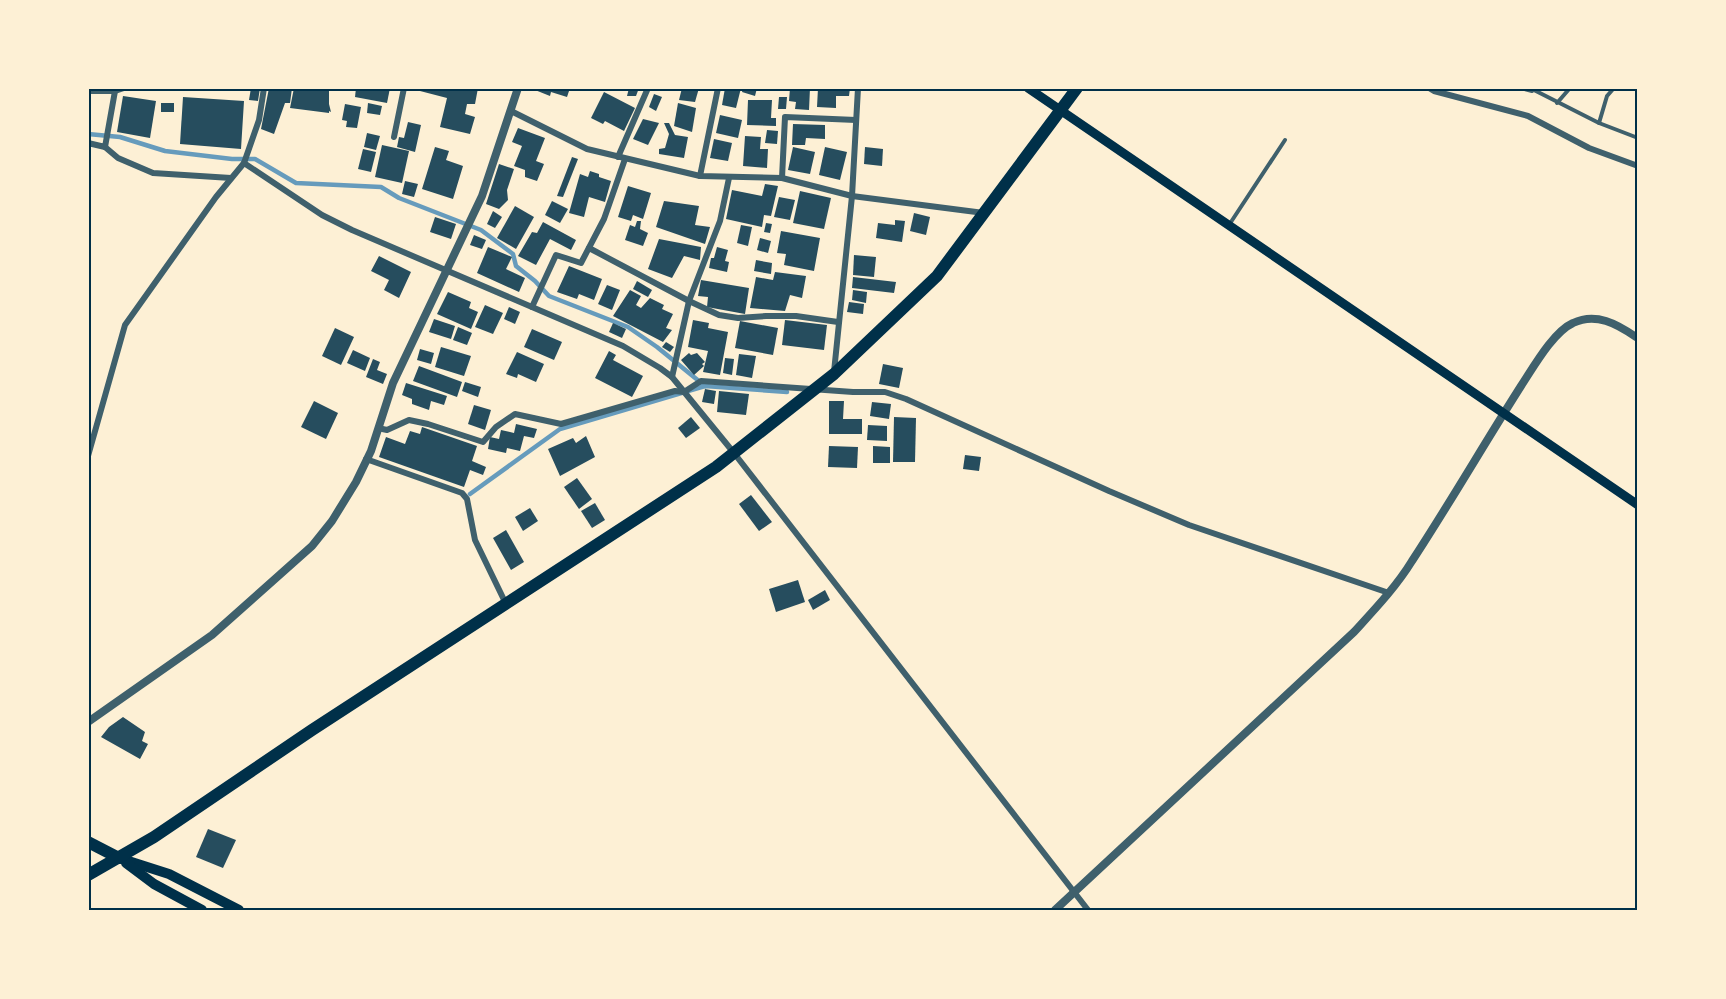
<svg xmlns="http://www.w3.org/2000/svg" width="1726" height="999" viewBox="0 0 1726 999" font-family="Inter,sans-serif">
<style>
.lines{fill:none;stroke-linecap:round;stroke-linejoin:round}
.stream{stroke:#669bbc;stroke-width:4.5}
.building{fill:#264d5e}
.service{stroke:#3f606c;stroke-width:4}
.minor{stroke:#3f606c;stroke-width:6}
.tertiary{stroke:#3f606c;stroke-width:8}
.secondary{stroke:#003049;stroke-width:9}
.primary{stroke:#003049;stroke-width:10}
.trunk{stroke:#003049;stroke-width:12}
.neatline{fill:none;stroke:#003049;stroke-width:2}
</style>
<rect width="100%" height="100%" fill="#fdf0d5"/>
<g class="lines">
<g class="stream">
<polyline points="88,134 120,137 165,151 232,159 255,159 296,183 381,187 399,198 481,230 513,254 516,266 535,281 549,296 628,327 657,347 705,386"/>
<polyline points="470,494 560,429 705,386 787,392"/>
</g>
</g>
<g class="building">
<polygon points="251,88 260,88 258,101 249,100"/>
<polygon points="269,88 292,88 290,103 285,103 274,134 261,129"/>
<polygon points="294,88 329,88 329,104 331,112 329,111 329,113 290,108"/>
<polygon points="356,88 390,88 387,103 355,97"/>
<polygon points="421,88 478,88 475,104 467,104 465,114 475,117 470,134 440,127 447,98 420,91"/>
<polygon points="530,88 570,88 567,97 551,92 550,96"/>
<polygon points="629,88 639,88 636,96 627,96"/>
<polygon points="682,88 699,88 695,102 679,100"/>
<polygon points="725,88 741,88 736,108 722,105"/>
<polygon points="743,88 757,88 755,96 742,92"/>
<polygon points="790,88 810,88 809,110 795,109 796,102 789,101"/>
<polygon points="818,88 850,88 849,96 836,96 836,108 817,107"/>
<polygon points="604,92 635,108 624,131 605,121 603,124 591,118"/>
<polygon points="654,94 662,97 656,111 649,107"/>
<polygon points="123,96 156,101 150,138 117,132"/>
<polygon points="183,97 244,101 241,149 180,144"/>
<polygon points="779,97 787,97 786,109 778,109"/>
<polygon points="748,100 772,100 771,118 776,118 776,126 747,125"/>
<rect x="161" y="103" width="13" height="9"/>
<polygon points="368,103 382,106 380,115 367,113"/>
<polygon points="678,103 696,108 692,132 674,126"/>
<polygon points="345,104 361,107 357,128 346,127 347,121 342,120"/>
<polygon points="720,115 742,120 738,138 716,133"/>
<polygon points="643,119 659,123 648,145 633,139"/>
<polygon points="408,122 421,125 415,152 397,147 399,137 404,138"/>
<polygon points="664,123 669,123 675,135 688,137 684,158 659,154 659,149 665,148 669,134"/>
<polygon points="793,124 825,125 825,139 806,138 805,145 792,145"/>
<polygon points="518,128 545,138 536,161 544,164 537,181 525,177 525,170 514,166 522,146 512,142"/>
<polygon points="767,130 778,131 777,144 765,143"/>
<polygon points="367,133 380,136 376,150 364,147"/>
<polygon points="745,136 761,137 760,149 768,149 767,168 743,166"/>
<polygon points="714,139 732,143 728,161 710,158"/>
<polygon points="382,145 409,151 402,183 375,177"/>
<polygon points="435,147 449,151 446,160 463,166 453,199 422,189"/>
<polygon points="793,147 815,152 810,174 788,170"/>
<polygon points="825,147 847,152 840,180 819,175"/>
<polygon points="865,147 883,149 882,166 864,164"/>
<polygon points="363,149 376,152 371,172 358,169"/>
<polygon points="572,157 578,159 563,197 557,196"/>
<polygon points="499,164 514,169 507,190 508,200 499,209 486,204"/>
<polygon points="590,171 599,174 599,177 611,181 605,202 589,197 584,217 569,213 580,174 588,177"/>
<polygon points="405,181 418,184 414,197 402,194"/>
<polygon points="765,184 778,186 771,216 764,215 762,227 726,219 732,190 762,196"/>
<polygon points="628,186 651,193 643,219 633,215 631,221 618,217"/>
<polygon points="800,191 831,198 824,229 793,223"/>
<polygon points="779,197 795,200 790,220 774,217"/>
<polygon points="552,201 568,209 560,223 545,215"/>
<polygon points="664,201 699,206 695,225 710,227 705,244 656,227"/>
<polygon points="515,206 534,217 516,249 497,238"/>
<polygon points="493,211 502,217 495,228 487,224"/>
<polygon points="914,213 930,217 926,235 910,231"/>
<polygon points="435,217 456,224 451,239 430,232"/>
<polygon points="895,220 905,221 902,242 876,238 878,223 895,225"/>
<polygon points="637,221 641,221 640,229 648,233 643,246 625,240 630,225 635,227"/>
<polygon points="543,222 576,240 571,250 550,239 536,265 518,256 532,232 537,233"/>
<polygon points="766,223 772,224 770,233 764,232"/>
<polygon points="741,225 752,227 748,246 737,243"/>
<polygon points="781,231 820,238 814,271 784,265 786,254 777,253"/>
<polygon points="474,235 486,240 482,249 470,245"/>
<polygon points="760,238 771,241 768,253 757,250"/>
<polygon points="659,239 701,247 700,260 684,256 672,278 648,269"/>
<polygon points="488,247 512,257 506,269 525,278 519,292 477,273"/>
<polygon points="717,247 728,250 725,261 729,262 727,272 709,268 711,258 714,258"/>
<polygon points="854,255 876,257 874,277 853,275"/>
<polygon points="379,256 411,272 399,298 384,290 389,280 371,271"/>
<polygon points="756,260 772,263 771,274 754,271"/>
<polygon points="569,266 602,279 594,300 579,294 577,299 557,292"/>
<polygon points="775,272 806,276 802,298 790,295 785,311 750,308 756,277 773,280"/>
<polygon points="853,277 896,282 894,293 852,288"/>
<polygon points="701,280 749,288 745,314 707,307 708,297 698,296"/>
<polygon points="637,281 652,290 648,297 633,289"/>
<polygon points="607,285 620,290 612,310 598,304"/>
<polygon points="630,290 641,296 636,305 641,308 650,298 664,305 662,309 673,314 666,328 672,330 663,342 613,316"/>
<polygon points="853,290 867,292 866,303 852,300"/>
<polygon points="448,292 471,302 469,308 478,312 471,329 437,314"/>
<polygon points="849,302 864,304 863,314 847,312"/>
<polygon points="485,305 503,313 493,334 475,327"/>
<polygon points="509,307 520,312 515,324 504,319"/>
<polygon points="434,319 455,326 451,339 429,332"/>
<polygon points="693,320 709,323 708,328 728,332 720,375 703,372 708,351 688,347"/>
<polygon points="785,320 827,325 824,350 782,345"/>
<polygon points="740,321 778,328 773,355 735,348"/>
<polygon points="613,323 626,329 622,338 609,332"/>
<polygon points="458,327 472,333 467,345 453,340"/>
<polygon points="335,328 354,337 341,365 322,356"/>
<polygon points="532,329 562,342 554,360 524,347"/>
<polygon points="666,342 674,347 670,352 662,347"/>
<polygon points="441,347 471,356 464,376 435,367"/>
<polygon points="420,349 434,353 431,364 417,360"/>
<polygon points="353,350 370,358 365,371 347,363"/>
<polygon points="609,351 616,355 613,360 643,376 632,397 595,378"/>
<polygon points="517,352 544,364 536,382 518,374 517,378 506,374"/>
<polygon points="689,353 691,355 697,353 705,362 702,364 704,366 694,375 681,360"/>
<polygon points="739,354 756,356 752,378 736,375"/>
<polygon points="725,358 734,359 732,375 723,373"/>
<polygon points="373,359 380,362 377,370 387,374 383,384 366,377"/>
<polygon points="883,364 903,368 899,388 879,384"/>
<polygon points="419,366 462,382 457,397 413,381"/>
<polygon points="465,382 481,387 478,397 462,391"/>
<polygon points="406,383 447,396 444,405 431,401 429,410 412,404 412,399 402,395"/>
<polygon points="705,389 716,391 714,404 702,402"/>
<polygon points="719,391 749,394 746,415 717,412"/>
<polygon points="314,401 338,413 326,439 301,427"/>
<polygon points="829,401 844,401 843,419 862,419 862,434 829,434"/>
<polygon points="872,402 891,404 889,419 870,416"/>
<polygon points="474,405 491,410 485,430 468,424"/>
<polygon points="691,417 700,428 686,438 678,428"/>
<polygon points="894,417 916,418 915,462 893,462"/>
<polygon points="516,424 537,429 534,438 524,436 520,451 507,448 506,453 488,449 490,437 499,439 501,430 514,433"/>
<polygon points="868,425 887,426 887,441 867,440"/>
<polygon points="422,427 477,446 472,461 486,467 483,475 470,470 464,487 379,457 386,437 405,444 410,431 420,434"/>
<polygon points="586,436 595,457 560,476 548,449 573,438 576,443"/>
<polygon points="829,446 858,447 857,468 828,467"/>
<polygon points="873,446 890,447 890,463 873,463"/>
<polygon points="965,455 981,457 979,471 963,469"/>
<polygon points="577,478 592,499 579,509 564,487"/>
<polygon points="751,495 772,522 759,531 739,504"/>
<polygon points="595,503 605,520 592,528 581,511"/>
<polygon points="530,508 538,521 523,531 515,517"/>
<polygon points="506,530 524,562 511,570 493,538"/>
<polygon points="798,580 805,602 776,612 769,589"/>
<polygon points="825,590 830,600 813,610 808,600"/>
<polygon points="123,717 145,732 142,741 148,744 140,759 101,737 109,727"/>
<polygon points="208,829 236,840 223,868 196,857"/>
</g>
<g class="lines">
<g class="service">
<polyline points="1521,88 1532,91"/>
<polyline points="1530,88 1599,123 1638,138"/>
<polyline points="1557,103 1570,88"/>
<polyline points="1599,123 1607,96 1614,88"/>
<polyline points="1229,225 1285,140"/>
</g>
<g class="minor">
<polyline points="1429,88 1434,91 1528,116 1589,148 1638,166"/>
<polyline points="88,91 115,91 124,88"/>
<polyline points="511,111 587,149 700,176 782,178 852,196 984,213"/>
<polyline points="394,137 404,88"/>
<polyline points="88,143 105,147 115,91"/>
<polyline points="105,147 118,158 153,173 231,178"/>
<polyline points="618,157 648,88"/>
<polyline points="244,163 322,215 352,230 623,346 660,368 672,377 734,453 1088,910"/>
<polyline points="700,176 718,88"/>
<polyline points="782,178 785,117 856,120"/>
<polyline points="589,248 689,301 719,315 738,318 766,316 796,316 838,322"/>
<polyline points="532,307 556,255 581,263 604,219 625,159"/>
<polyline points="834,372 852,196 858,88"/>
<polyline points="672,377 689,301 720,221 729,178"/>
<polyline points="378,428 387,430 409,420 428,424 483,442 496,427 515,414 561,424 675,391 684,392 701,381 853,392 885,392 906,399 1109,491 1189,525 1389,593"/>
<polyline points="88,456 125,325 216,197 244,163 259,120 264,88"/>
<polyline points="366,459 462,493 467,499 475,540 506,604"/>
</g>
<g class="tertiary">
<polyline points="88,722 212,635 312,546 332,521 356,482 371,451 393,383 482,196 518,88"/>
<path d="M1055 910 1354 632C1375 609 1396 587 1412 561 1450 503 1484 444 1521 386 1533 368 1553 332 1573 323 1596 312 1617 324 1636 337"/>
</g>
<polyline class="secondary" points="1028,88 1638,505"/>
<g class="primary">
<polyline points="119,858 169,874 239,910"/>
<polyline points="126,863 154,884 202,910"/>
</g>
<g class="trunk">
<polyline points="88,842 119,858"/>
<polyline points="88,875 154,837 312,730 716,467 834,374 937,276 1077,88"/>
</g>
</g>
<rect width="1726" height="999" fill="none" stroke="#fdf0d5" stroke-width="180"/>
<rect x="90" y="90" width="1546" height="819" class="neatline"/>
</svg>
